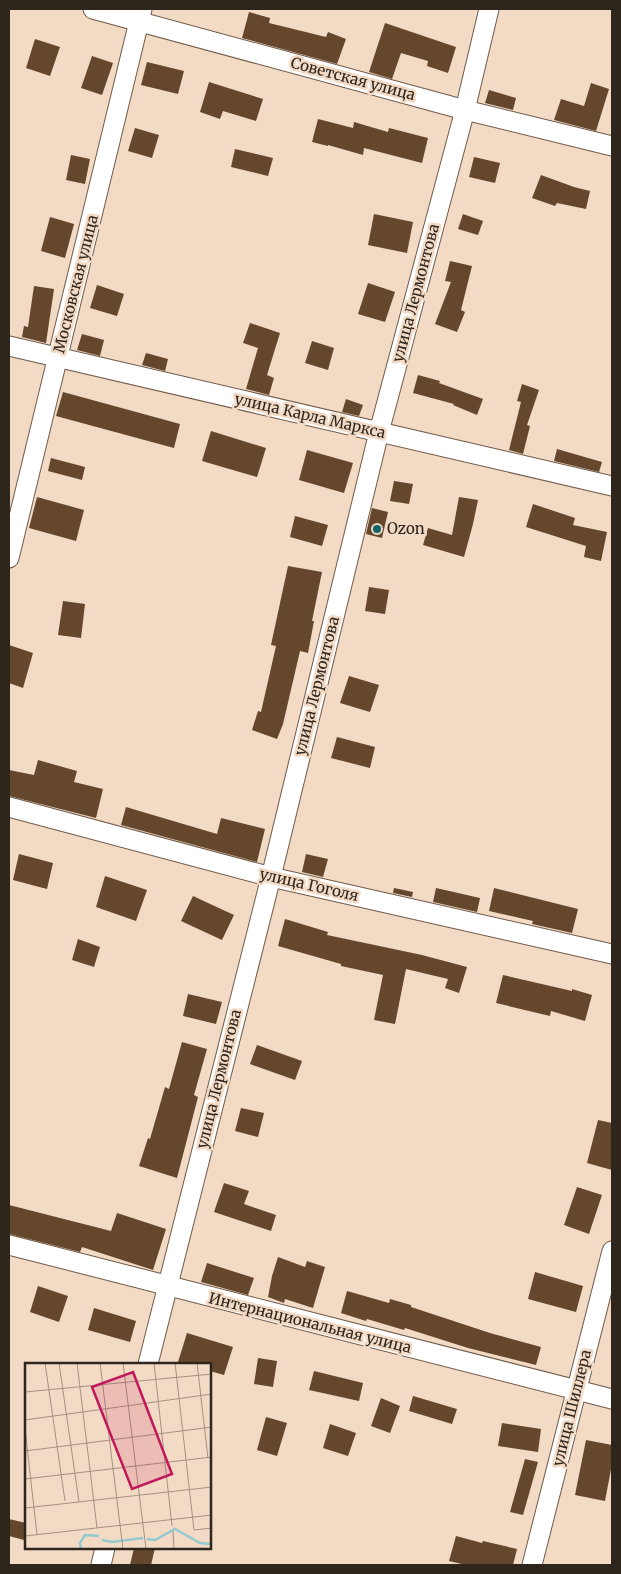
<svg xmlns="http://www.w3.org/2000/svg" width="621" height="1574" viewBox="0 0 621 1574" font-family="Merriweather,serif">
<style>
.building{fill:#64472d}
.lines{fill:none;stroke-linecap:round;stroke-linejoin:round}
.minor-casing{stroke:#705b49;stroke-width:21}
.minor{stroke:#fff;stroke-width:19}
.poi-dot{fill:#116167;stroke:#f2dac5;stroke-width:2}
.labels{text-anchor:middle;stroke-width:5;stroke-linejoin:round;paint-order:stroke}
.street-label{font-size:15px;fill:#2e251d;stroke:#f2dac5}
.poi-label{font-size:15px;fill:#2e251d;stroke:#f2dac5;text-anchor:start}
.inset-river{fill:none;stroke:#94cacf;stroke-width:2.5}
.inset-road{fill:none;stroke:#a49282;stroke-width:1}
.view{fill:#c2185b;fill-opacity:0.15;stroke:#c2185b;stroke-width:2.5}
.inset-edge{fill:none;stroke:#2e251d;stroke-width:2.5}
</style>
<rect width="100%" height="100%" fill="#f2dac5"/>
<g class="building">
<polygon points="249,12 270,18 269,23 326,37 328,32 346,39 337,64 242,38"/>
<polygon points="385,23 456,47 448,73 427,66 428,61 401,53 392,79 369,72"/>
<polygon points="35,39 60,47 50,76 26,68"/>
<polygon points="92,56 113,63 102,95 81,88"/>
<polygon points="147,62 184,71 178,94 141,85"/>
<polygon points="209,82 263,99 256,121 223,111 220,119 200,112"/>
<polygon points="591,83 609,89 596,131 554,120 561,99 584,106"/>
<polygon points="489,90 516,98 513,110 485,103"/>
<polygon points="318,119 353,128 354,122 388,132 389,128 428,138 422,163 364,148 363,155 328,145 328,146 312,142"/>
<polygon points="135,128 159,135 152,158 128,151"/>
<polygon points="235,149 273,158 268,176 231,167"/>
<polygon points="71,155 90,159 85,184 66,180"/>
<polygon points="474,157 500,163 495,183 469,177"/>
<polygon points="541,175 574,187 590,191 586,209 557,203 555,206 532,198"/>
<polygon points="374,214 413,222 407,253 368,245"/>
<polygon points="463,214 483,221 478,235 458,229"/>
<polygon points="50,217 74,224 65,258 41,251"/>
<polygon points="450,261 472,266 461,310 465,312 457,332 435,324 451,282 445,281"/>
<polygon points="368,283 395,292 385,322 358,314"/>
<polygon points="97,285 124,294 117,316 90,308"/>
<polygon points="34,286 54,289 46,343 22,337 24,326 28,327"/>
<polygon points="250,323 280,333 267,375 274,378 269,395 246,389 258,348 243,343"/>
<polygon points="82,334 104,340 100,356 77,350"/>
<polygon points="312,341 334,348 328,370 305,363"/>
<polygon points="146,353 168,359 165,371 142,365"/>
<polygon points="418,375 440,381 439,383 483,399 477,415 453,405 454,404 413,393"/>
<polygon points="522,384 539,390 527,425 530,426 523,454 509,450 521,402 517,401"/>
<polygon points="63,392 180,424 174,448 56,416"/>
<polygon points="346,399 363,405 359,416 342,412"/>
<polygon points="211,431 266,448 257,477 202,461"/>
<polygon points="557,449 602,462 599,472 554,461"/>
<polygon points="307,450 353,463 344,493 299,480"/>
<polygon points="51,458 85,467 82,480 48,471"/>
<polygon points="394,481 413,484 409,504 390,501"/>
<polygon points="37,497 84,510 76,541 29,528"/>
<polygon points="459,497 478,500 473,524 464,557 423,545 428,528 452,535"/>
<polygon points="533,504 575,518 573,525 607,532 601,561 584,557 586,546 526,527"/>
<polygon points="372,508 388,512 382,538 366,534"/>
<polygon points="295,516 328,525 322,546 290,537"/>
<polygon points="288,566 322,572 312,621 314,621 308,653 300,651 283,724 277,739 252,730 258,711 261,712 276,646 271,645"/>
<polygon points="369,587 389,590 385,614 365,611"/>
<polygon points="63,601 85,604 81,638 58,635"/>
<polygon points="9,645 33,653 23,688 9,683"/>
<polygon points="349,676 379,685 370,712 340,703"/>
<polygon points="337,737 375,747 370,768 331,758"/>
<polygon points="38,760 77,771 74,782 103,789 96,818 9,796 9,770 34,775"/>
<polygon points="126,807 217,834 221,818 265,829 257,862 121,825"/>
<polygon points="19,854 53,863 47,889 13,880"/>
<polygon points="306,854 328,859 323,877 302,872"/>
<polygon points="105,876 147,890 136,921 96,907"/>
<polygon points="394,888 413,892 412,897 393,893"/>
<polygon points="436,888 480,898 477,912 433,902"/>
<polygon points="494,888 578,909 572,933 532,924 533,921 489,911"/>
<polygon points="193,896 234,915 222,940 181,921"/>
<polygon points="285,919 328,932 327,935 422,955 467,967 459,993 445,988 448,979 406,969 395,1024 374,1020 383,975 341,966 341,964 278,946"/>
<polygon points="78,939 100,947 94,967 72,960"/>
<polygon points="503,975 572,991 572,989 592,995 585,1021 551,1011 550,1016 496,1003"/>
<polygon points="188,994 222,1002 216,1024 183,1016"/>
<polygon points="182,1042 207,1049 194,1095 198,1097 177,1178 139,1166 148,1138 150,1139 165,1087 169,1089"/>
<polygon points="257,1045 302,1061 295,1080 250,1064"/>
<polygon points="241,1108 264,1113 258,1137 235,1131"/>
<polygon points="598,1120 612,1123 612,1170 587,1163"/>
<polygon points="224,1183 249,1191 244,1204 276,1215 271,1231 214,1212"/>
<polygon points="577,1187 602,1195 589,1234 564,1225"/>
<polygon points="9,1205 111,1231 117,1213 166,1229 153,1270 82,1247 80,1252 9,1234"/>
<polygon points="278,1257 305,1267 307,1261 325,1267 313,1308 285,1299 284,1303 268,1297 272,1276"/>
<polygon points="207,1263 254,1278 248,1295 201,1282"/>
<polygon points="535,1272 583,1286 576,1312 528,1299"/>
<polygon points="38,1286 68,1296 59,1322 30,1312"/>
<polygon points="347,1291 389,1303 390,1299 411,1305 411,1307 490,1333 541,1347 536,1365 468,1348 405,1328 404,1330 367,1319 366,1321 341,1313"/>
<polygon points="94,1308 136,1321 130,1342 88,1330"/>
<polygon points="187,1333 233,1347 224,1375 210,1371 210,1364 186,1364 178,1362"/>
<polygon points="258,1358 277,1361 273,1387 254,1384"/>
<polygon points="314,1371 363,1383 359,1401 309,1390"/>
<polygon points="413,1396 457,1409 452,1424 409,1411"/>
<polygon points="381,1398 400,1406 390,1433 371,1426"/>
<polygon points="266,1417 287,1423 277,1456 257,1450"/>
<polygon points="502,1423 541,1429 538,1452 498,1446"/>
<polygon points="330,1424 356,1433 348,1456 323,1448"/>
<polygon points="586,1440 612,1445 612,1464 605,1501 575,1495"/>
<polygon points="525,1459 538,1462 523,1515 510,1512"/>
<polygon points="9,1519 26,1523 24,1540 9,1536"/>
<polygon points="456,1536 482,1543 483,1541 517,1549 513,1565 466,1565 449,1561"/>
<polygon points="134,1548 155,1548 151,1565 130,1565"/>
</g>
<g class="lines">
<defs>
<g id="minor">
<polyline points="93,9 465,110 612,146"/>
<polyline points="9,346 612,486"/>
<polyline points="9,558 142,9"/>
<polyline points="9,807 271,877 612,954"/>
<polyline points="9,1245 612,1399"/>
<polyline points="148,1364 271,877 379,432 465,110 489,9"/>
<polyline points="101,1565 105,1548"/>
<polyline points="532,1565 612,1251"/>
</g>
</defs>
<use href="#minor" class="minor-casing"/>
<use href="#minor" class="minor"/>
</g>
<circle class="poi-dot" cx="377" cy="529" r="5"/>
<g class="labels">
<g class="street-label">
<text transform="translate(353 79) rotate(15)" y="5">Советская улица</text>
<text transform="translate(76 284) rotate(-76)" y="5">Московская улица</text>
<text transform="translate(416 293) rotate(-75)" y="5">улица Лермонтова</text>
<text transform="translate(310 416) rotate(13)" y="5">улица Карла Маркса</text>
<text transform="translate(317 686) rotate(-76)" y="5">улица Лермонтова</text>
<text transform="translate(309 885) rotate(13)" y="5">улица Гоголя</text>
<text transform="translate(219 1079) rotate(-76)" y="5">улица Лермонтова</text>
<text transform="translate(310 1323) rotate(14)" y="5">Интернациональная улица</text>
<text transform="translate(572 1408) rotate(-76)" y="5">улица Шиллера</text>
</g>
<g class="poi-label">
<text x="387" y="534">Ozon</text>
</g>
</g>
<g transform="translate(25 1363)">
<rect width="186" height="186" fill="#f2dac5"/>
<path class="inset-river" d="M122 176 130 177 150 166 175 180 187 181M77 177 87 179 118 175M56 186 55 180 60 172 74 173"/>
<path class="inset-road" d="M20 0 40 138M34 0 54 139M52 0 72 165M75 0 98 186M98 0 121 186M129 0 147 163M150 0 169 167 187 165M172 0 183 95M0 29 187 11M0 57 187 31M0 65 12 172M0 88 187 64M0 116 187 94M0 145 187 124M148 168 149 186M0 173 187 152M146 186H187"/>
<path class="view" d="M108 9 147 111 107 126 67 24Z"/>
<rect width="186" height="186" class="inset-edge"/>
</g>
<rect width="621" height="1574" fill="none" stroke="#2e251d" stroke-width="20"/>
</svg>
